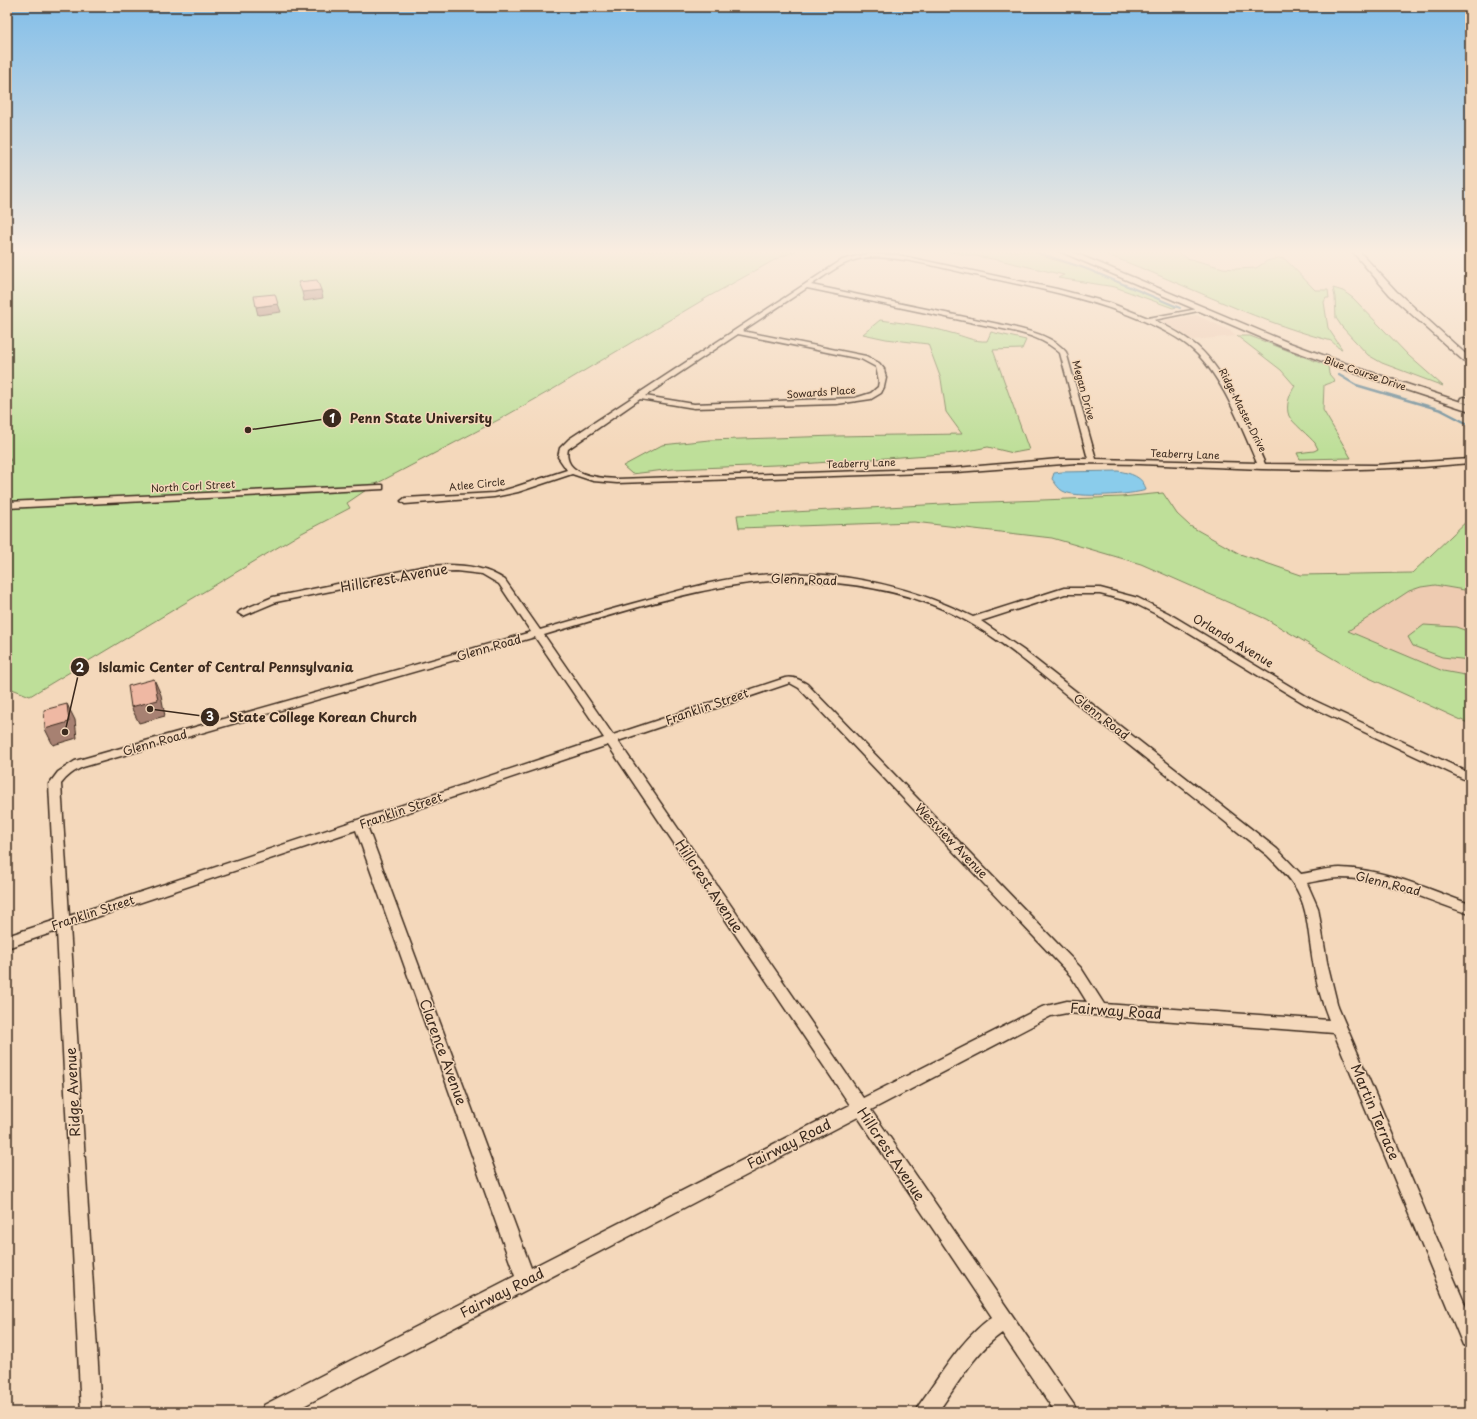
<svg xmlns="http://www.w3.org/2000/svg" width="1477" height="1419" viewBox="0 0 1477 1419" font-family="'Playpen Sans',sans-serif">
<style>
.built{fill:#eecbb1}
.green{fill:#bedf99;stroke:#7c845c}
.water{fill:#8acceb;stroke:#6a8b99}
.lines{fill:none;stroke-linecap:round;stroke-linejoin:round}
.stream-far1{stroke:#6a8b99;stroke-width:2}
.stream{stroke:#6a8b99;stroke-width:2.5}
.minor-casing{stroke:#3b2a1e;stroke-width:3}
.tertiary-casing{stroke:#3b2a1e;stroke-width:3}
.secondary-casing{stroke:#3b2a1e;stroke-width:3}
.minor{fill:#f4d8bb;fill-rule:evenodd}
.tertiary{fill:#f4d8bb;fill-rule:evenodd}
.secondary{fill:#f4d8bb;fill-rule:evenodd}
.shaded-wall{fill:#a78172;stroke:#3b2a1e}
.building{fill:#efb8a3;stroke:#3b2a1e}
.labels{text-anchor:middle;stroke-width:3;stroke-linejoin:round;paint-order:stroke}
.far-street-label{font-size:10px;fill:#3b2a1e;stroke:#f4d8bb}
.street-label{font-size:12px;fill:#3b2a1e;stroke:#f4d8bb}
.near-street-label{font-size:14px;fill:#3b2a1e;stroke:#f4d8bb}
.leader{fill:none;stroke:#3b2a1e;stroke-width:1.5}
.callout-dot{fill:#3b2a1e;stroke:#f4d8bb;stroke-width:1.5}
.mark-label{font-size:12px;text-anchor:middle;font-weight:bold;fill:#fff}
.callout-label{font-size:13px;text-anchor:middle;font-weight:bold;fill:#3b2a1e;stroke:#f4d8bb;stroke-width:3;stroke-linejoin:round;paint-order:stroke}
</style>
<rect width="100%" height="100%" fill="#f4d8bb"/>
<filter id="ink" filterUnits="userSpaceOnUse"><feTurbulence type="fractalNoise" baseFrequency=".025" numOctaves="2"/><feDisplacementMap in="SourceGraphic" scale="8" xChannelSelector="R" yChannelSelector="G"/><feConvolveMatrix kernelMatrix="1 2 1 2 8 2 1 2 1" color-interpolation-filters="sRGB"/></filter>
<g filter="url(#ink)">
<g class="built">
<polygon points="1196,315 1231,331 1237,336 1193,340 1162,321"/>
<polygon points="1435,585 1470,591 1470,676 1443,671 1347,631 1409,591 1421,587"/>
</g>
<g class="green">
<polygon points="7,251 796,251 780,257 708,297 555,388 502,418 372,486 347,503 350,508 300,534 30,696 7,687"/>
<polygon points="945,251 1031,251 1051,259 1082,267 1177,307 1173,308 1115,287 1058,278 1064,275 999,260"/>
<path d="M1096 251H1175L1187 258 1223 268 1235 269 1256 268 1267 261 1278 258 1285 259 1315 290H1328L1329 298H1326L1324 302 1328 328 1342 349C1335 348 1335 341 1328 340 1248 319 1174 278 1096 251Z"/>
<polygon points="1333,288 1343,291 1353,298 1409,356 1443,386 1382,363 1368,355 1342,327 1336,318 1335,297"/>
<path d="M880 320C904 323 928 326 951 333 964 336 974 342 987 341L991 332 1026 340 1022 349 993 350 1029 450 1013 453 988 447 957 453 801 464 673 469 632 474 623 466 662 445 709 440 836 436 962 434 946 412 941 379 928 344 886 339 863 334Z"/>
<path d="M1237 336H1250L1328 366 1329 374 1335 381 1324 385 1323 410 1351 458 1300 459 1297 453 1314 451 1318 449 1315 443C1310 437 1292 422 1289 416 1285 406 1290 393 1295 386L1281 370Z"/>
<polygon points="1163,493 1177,514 1190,526 1240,554 1301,575 1412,573 1470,518 1470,591 1435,585 1421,587 1409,591 1348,631 1443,671 1470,676 1470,724 1356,672 1266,619 1141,564 1052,538 914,522 739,528 737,515 962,503 1121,497"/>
<polygon points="1424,625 1456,627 1470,632 1470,660 1442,657 1413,646 1408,637"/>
</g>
<path class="water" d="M1118 471C1130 473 1144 477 1146 490 1132 495 1078 498 1065 492 1059 490 1056 484 1052 479L1054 473 1062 472Z"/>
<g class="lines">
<polyline class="stream-far1" points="1033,251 1087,269 1180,308"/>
<polyline class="stream" points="1339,375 1356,385 1441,410 1470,425"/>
<defs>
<g id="minor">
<path d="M870 254 898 255 1057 289 1110 303 1148 318 1203 308V310L1154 320C1169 327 1185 336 1198 347 1228 374 1249 428 1265 464L1376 465 1470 459V463L1423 467 1329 470 1262 469 1140 464 1076 463 956 472 617 483 593 481 572 474 518 492 494 497 405 504 401 501 405 498 494 493 512 488 567 470 558 457 560 448 569 439 842 260 857 256ZM870 257C905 257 941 268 975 275 1032 287 1090 298 1144 321 1161 329 1179 337 1193 350 1222 375 1242 429 1257 463L1096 459 1066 352C1052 335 1028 331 1008 326L811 285C831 272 845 259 870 257ZM807 288 1008 330C1027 334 1045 339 1060 353L1088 459H1059L956 468 617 479C598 478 562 475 568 449L640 399 694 408 837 404 871 399 881 393 884 387 886 378 884 369 879 363 866 356 742 331ZM738 334 861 359 876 367 879 381 878 387 871 393 855 398 694 404 645 396Z"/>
<polygon points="380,485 383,485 383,489 7,508 7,502"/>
<path d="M446 565C468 565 487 568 505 580L540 630C574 620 608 610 642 601 677 591 712 581 749 576 825 567 905 583 973 617L1064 588H1100L1138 598 1168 613 1313 700 1470 773V782L1305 704 1162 617 1132 602 1100 594H1065L981 621 1023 650 1277 849 1301 874C1314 872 1327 868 1340 868 1385 869 1428 889 1470 904V914C1427 901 1386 878 1340 878 1329 878 1317 881 1307 883L1318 908 1327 962 1338 1007 1470 1316V1348L1463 1345 1334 1033 1067 1013 1051 1016 871 1110 1074 1405 1077 1412H1055L1002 1333C975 1352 957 1385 938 1412H916L919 1405C941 1375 961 1339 992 1317L858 1117 292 1412H261L264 1405 515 1276 356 830 70 926 101 1412H81L57 931 7 948V936L56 920 49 784 58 772 75 761 531 632 499 584 482 574 456 571 426 572 276 602 243 616 238 613 240 611 273 597 426 566ZM785 580C840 581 897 588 947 611 997 634 1038 672 1080 706 1143 756 1205 806 1267 855 1278 866 1290 877 1297 890 1307 908 1308 929 1311 949 1314 973 1320 998 1329 1020L1104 1004 1081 968 807 684C800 680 793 676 785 678L613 735 544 635C623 612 702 584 785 580ZM535 637 604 738 69 916 61 784C67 776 74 771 83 767ZM790 683 799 688 1071 976 1087 1002 1067 1001 1042 1007 863 1098 618 741ZM608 745 850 1105 531 1268 367 826Z"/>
</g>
<g id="tertiary">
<polygon points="1352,251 1359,251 1396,291 1470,358 1470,365 1467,364 1390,295"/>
<polygon points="1464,397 1470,398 1470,404 1461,402 1460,400 1461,398"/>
</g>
<polygon id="secondary" points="1059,251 1070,251 1287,342 1361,369 1470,405 1470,411 1355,373 1281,346"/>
</defs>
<use href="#minor" class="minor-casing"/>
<use href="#tertiary" class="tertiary-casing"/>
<use href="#secondary" class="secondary-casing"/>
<use href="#minor" class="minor"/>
<use href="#tertiary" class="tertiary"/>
<use href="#secondary" class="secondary"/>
</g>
<g class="shaded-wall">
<polygon points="321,290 323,298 304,301 302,292"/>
<polygon points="278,304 281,312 258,315 256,307"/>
<polygon points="7,454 10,460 7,469"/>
<polygon points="154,679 161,695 165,716 139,723 131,707"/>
<polygon points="67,704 75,720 77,738 53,745 45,729"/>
</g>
<g class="building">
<polygon points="317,280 321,290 302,292 298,282"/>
<polygon points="275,294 278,304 256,307 254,296"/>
<polygon points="154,679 158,700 131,707 128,686"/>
<polygon points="67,704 69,722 45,729 44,710"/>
</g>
</g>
<linearGradient id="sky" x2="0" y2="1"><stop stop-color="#82bee9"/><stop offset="0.56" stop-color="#faede0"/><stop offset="1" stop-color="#faede0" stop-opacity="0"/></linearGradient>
<rect width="1477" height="450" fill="url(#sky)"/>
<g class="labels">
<g class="far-street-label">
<text transform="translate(1365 373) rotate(19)" y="4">Blue Course Drive</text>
<text transform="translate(1084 390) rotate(75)" y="4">Megan Drive</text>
<text transform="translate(821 392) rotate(-4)" y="4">Sowards Place</text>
<text transform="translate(1243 410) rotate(63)" y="4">Ridge Master Drive</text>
<text transform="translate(1185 454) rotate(2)" y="4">Teaberry Lane</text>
<text transform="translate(861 463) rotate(-2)" y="4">Teaberry Lane</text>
<text transform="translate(477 484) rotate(-6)" y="4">Atlee Circle</text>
<text transform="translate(193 486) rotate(-3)" y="4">North Corl Street</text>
</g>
<g class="street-label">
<text transform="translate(804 580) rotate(2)" y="4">Glenn Road</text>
<text transform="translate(1233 641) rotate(31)" y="4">Orlando Avenue</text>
<text transform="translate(489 648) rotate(-16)" y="4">Glenn Road</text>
<text transform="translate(707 707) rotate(-19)" y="4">Franklin Street</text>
<text transform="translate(1101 717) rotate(38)" y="4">Glenn Road</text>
<text transform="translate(155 743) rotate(-16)" y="4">Glenn Road</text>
<text transform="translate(401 811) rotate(-19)" y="4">Franklin Street</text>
<text transform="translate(951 841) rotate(46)" y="4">Westview Avenue</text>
<text transform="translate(1388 884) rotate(14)" y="4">Glenn Road</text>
<text transform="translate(93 913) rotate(-18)" y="4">Franklin Street</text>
</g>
<g class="near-street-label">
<text transform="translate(394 578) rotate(-10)" y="5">Hillcrest Avenue</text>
<text transform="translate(709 886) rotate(56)" y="5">Hillcrest Avenue</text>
<text transform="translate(1116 1011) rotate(4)" y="5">Fairway Road</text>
<text transform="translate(443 1052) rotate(70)" y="5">Clarence Avenue</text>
<text transform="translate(73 1092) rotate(-93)" y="5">Ridge Avenue</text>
<text transform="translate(1375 1112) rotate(67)" y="5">Martin Terrace</text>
<text transform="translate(789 1144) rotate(-27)" y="5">Fairway Road</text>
<text transform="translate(891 1154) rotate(56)" y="5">Hillcrest Avenue</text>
<text transform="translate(502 1293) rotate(-27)" y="5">Fairway Road</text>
</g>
</g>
<path class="leader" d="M248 430L332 418M65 732L80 667M150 709L210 717"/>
<g class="callout-dot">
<circle cx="248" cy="430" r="4"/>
<circle cx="65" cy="732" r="4"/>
<circle cx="150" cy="709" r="4"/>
<circle cx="332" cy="418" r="10"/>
<circle cx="80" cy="667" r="10"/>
<circle cx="210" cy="717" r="10"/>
</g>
<g class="mark-label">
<text x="332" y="423">1</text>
<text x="80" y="672">2</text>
<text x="210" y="721">3</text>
</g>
<g class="callout-label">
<text x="421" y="423">Penn State University</text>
<text x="226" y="672">Islamic Center of Central Pennsylvania</text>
<text x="323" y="722">State College Korean Church</text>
</g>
<rect width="1477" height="1419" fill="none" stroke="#f4d8bb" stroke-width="24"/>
<rect x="12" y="12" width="1453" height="1395" fill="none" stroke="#3b2a1e" stroke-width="1.5" filter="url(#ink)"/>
</svg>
